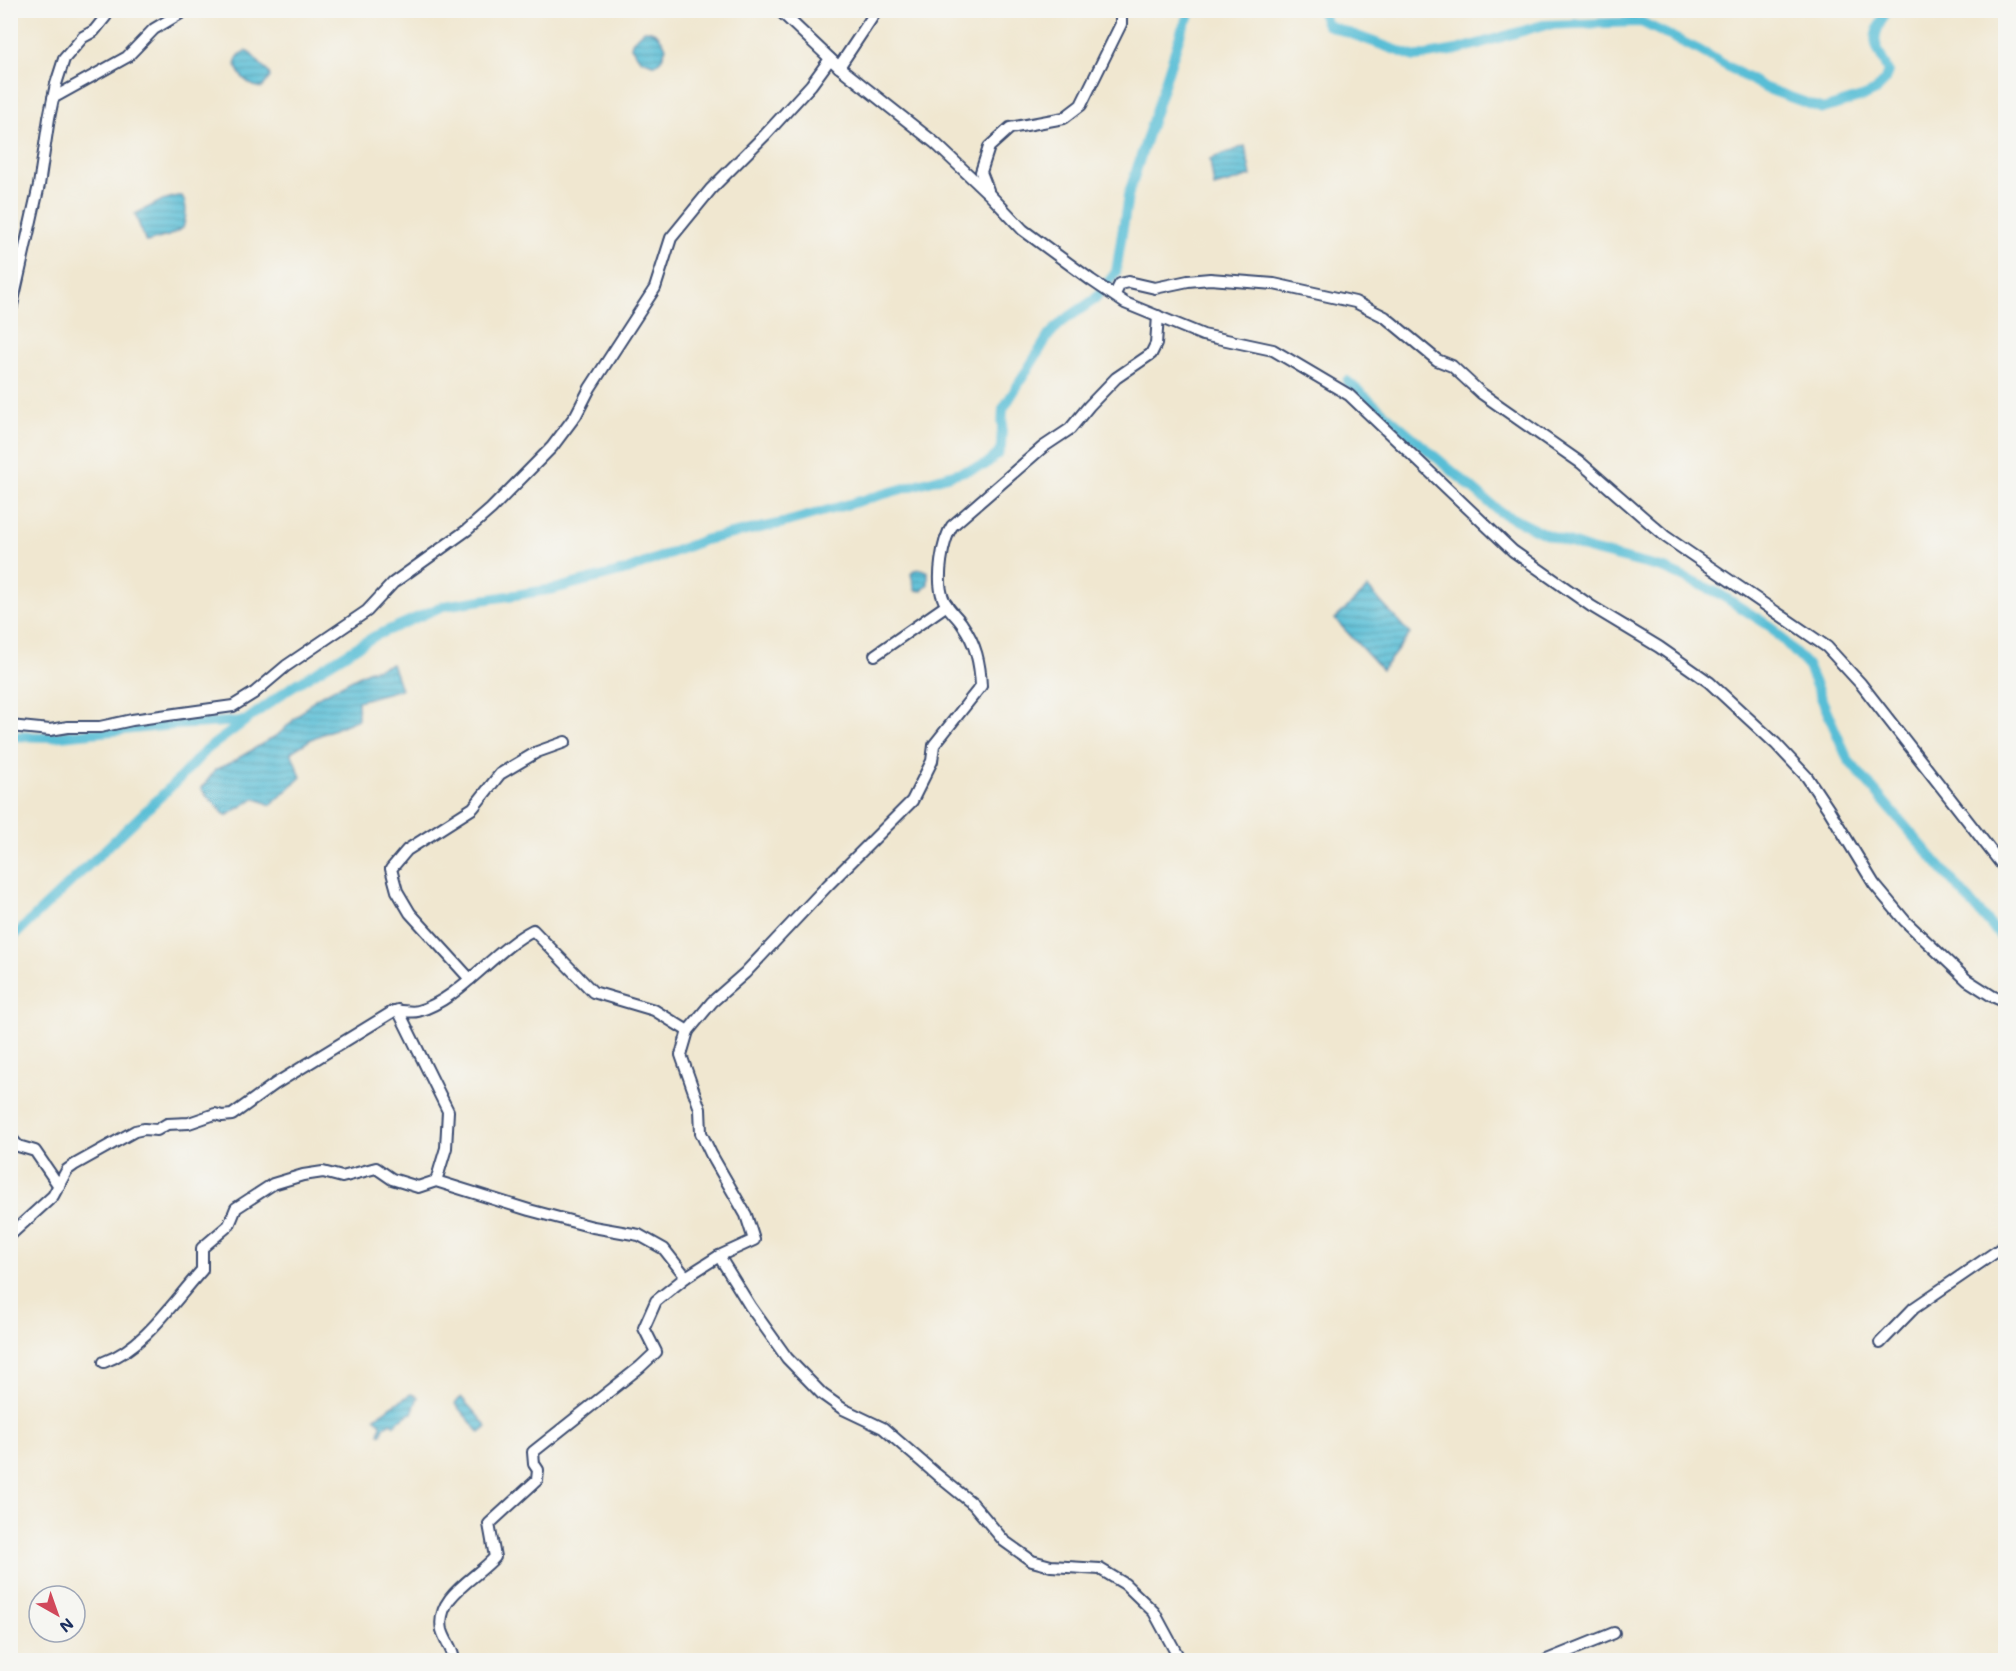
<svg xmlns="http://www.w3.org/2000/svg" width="2016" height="1671" viewBox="0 0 2016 1671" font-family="Mali,sans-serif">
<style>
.water{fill:url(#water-rules);stroke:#3a769a;stroke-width:1.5}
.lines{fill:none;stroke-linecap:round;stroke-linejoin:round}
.canal{stroke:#58bed6;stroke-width:10}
.street-casing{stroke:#3b4b6f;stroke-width:14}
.street{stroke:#fff;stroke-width:10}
</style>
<defs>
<pattern id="water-rules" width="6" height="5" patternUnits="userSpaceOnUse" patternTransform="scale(1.5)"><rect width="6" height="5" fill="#58bed6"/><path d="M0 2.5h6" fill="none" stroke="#489bb1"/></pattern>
</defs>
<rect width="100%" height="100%" fill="#f6f6f2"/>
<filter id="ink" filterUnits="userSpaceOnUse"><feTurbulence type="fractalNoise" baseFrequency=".0167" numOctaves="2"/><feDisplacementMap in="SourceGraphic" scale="12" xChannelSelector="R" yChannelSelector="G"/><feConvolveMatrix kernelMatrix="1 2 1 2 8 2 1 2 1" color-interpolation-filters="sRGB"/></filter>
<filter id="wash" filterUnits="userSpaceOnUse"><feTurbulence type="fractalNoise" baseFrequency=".008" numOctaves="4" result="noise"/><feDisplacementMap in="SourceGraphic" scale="24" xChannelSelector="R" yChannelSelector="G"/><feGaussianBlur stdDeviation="1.35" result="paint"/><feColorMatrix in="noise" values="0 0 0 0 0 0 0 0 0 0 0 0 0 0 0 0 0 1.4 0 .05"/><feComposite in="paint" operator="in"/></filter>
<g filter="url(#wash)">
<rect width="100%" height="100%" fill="#f0e7d0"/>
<g class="water">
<path d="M644 30C655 30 662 37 666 48L662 58 655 65 640 59 631 47 632 42Z"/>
<path d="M246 51 251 54 269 73 270 77 262 88C245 87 223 60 246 51Z"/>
<polygon points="1245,146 1251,176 1214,187 1210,159"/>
<path d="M177 196H182C188 206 186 217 183 228L168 236 146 242 135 214 163 200Z"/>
<polygon points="921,569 928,572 928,584 922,591 915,590 911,574 914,570"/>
<polygon points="1368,588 1410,634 1382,670 1335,619"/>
<polygon points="392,664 401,689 358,701 358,719 313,738 291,752 301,777 271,805 255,798 226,816 201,789 216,769 230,763 279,734 316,698 368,671"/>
<polygon points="411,1394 418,1397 412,1413 399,1420 395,1425 391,1422 384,1427 382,1434 379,1434 381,1424 375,1417"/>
<polygon points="461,1397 484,1423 486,1428 480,1433 455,1404"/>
</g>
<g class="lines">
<g class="canal">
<path d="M1321 10 1327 25 1415 57 1457 50 1543 25 1641 22 1699 50 1765 88 1823 109 1865 96 1876 91 1885 80 1888 71C1874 41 1869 42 1887 10"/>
<polyline points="1347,381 1500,512 1545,534 1591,550 1665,569 1718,593 1771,627 1807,665 1848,760 2006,943"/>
<polyline points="10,736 50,737 173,725 243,721"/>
<polyline points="10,940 179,779 206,750 290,688 375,636 443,606 554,589 627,570 704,540 783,523 985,465 998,454 1001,447 1003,409 1049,335 1063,321 1094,300 1116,272 1128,196 1182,29 1192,10"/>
</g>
</g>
</g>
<g filter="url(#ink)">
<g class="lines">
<defs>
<g id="street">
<polyline points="779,10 839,67 935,143 990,195 1023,230 1091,280 1125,303 1203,335 1273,350 1349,395 1513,551 1591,606 1659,647 1709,682 1776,744 1807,777 1829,810 1874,884 1905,921 1967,980 1992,996 2006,1002"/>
<polyline points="839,67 877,10"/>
<polyline points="53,98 127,57 154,29 186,10"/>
<polyline points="988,190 981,172 989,147 1010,128 1064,118 1081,105 1121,24 1121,10"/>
<polyline points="1115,294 1120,284 1129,282 1155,288 1188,281 1210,279 1274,284 1355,302 1385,317 1437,360 1452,366 1481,393 1581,463 1666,537 1827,647 1861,684 2006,870"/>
<polyline points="10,314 39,185 49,118 56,84 64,59 83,37 94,31 106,16 105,10"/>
<polyline points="875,655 947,605"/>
<polyline points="10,726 50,730 68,727 100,727 132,720 233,706 254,693 286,666 367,611 393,583 467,530 491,509 552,447 576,415 590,388 655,288 671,238 711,189 765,135 811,85 830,59"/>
<polyline points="470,979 410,913 397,891 391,869 407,850 473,808 500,774 537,752 565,742"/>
<polyline points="398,1010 448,1111 446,1148 436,1181"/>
<polyline points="10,1137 18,1146 35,1151 59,1186"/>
<path d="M10 1235 53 1196 67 1170 74 1165 135 1131 144 1129 157 1130 167 1124 189 1123 215 1114 222 1116 232 1115 275 1084 394 1011C402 1010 411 1013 418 1011 459 1000 494 950 533 930L593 992 654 1010 688 1031 712 1002 745 973 828 885 912 801 932 761 934 745 981 686C980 663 976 644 962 624 957 616 946 608 943 598 936 580 942 541 952 526L1043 447 1070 429 1089 406 1116 378 1151 354 1156 344 1158 316"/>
<polyline points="719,1256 750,1306 787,1358 822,1394 843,1409 883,1428 936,1474 973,1504 1004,1541 1032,1561 1051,1566 1100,1569 1125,1584 1154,1612 1180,1660"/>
<polyline points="1880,1343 1914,1308 2006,1245"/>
<path d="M104 1362C144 1348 174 1301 202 1270V1248L229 1225 236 1208 273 1184 303 1175 323 1172 342 1177 376 1168 392 1179 418 1187 436 1181 529 1210 593 1227 639 1235 664 1249 686 1277"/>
<path d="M454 1660C453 1649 445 1641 442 1630 435 1596 477 1578 495 1557L489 1524 537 1480 538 1470 534 1464 533 1452 640 1367 656 1352 644 1328 656 1301 686 1277 719 1256 754 1240 746 1215 711 1154 701 1133 700 1109 681 1055 688 1031"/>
<polyline points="1547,1660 1614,1633"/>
</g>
</defs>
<use href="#street" class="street-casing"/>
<use href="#street" class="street"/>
</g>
</g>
<rect width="2016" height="1671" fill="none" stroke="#f6f6f2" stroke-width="36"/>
<g transform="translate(57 1614) rotate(140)"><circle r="28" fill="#f6f6f2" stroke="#9ea6b7" stroke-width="1.5"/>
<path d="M0-4.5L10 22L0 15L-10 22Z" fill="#d1495b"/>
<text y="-9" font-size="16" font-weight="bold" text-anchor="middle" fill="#1b2f5e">N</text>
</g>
</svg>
